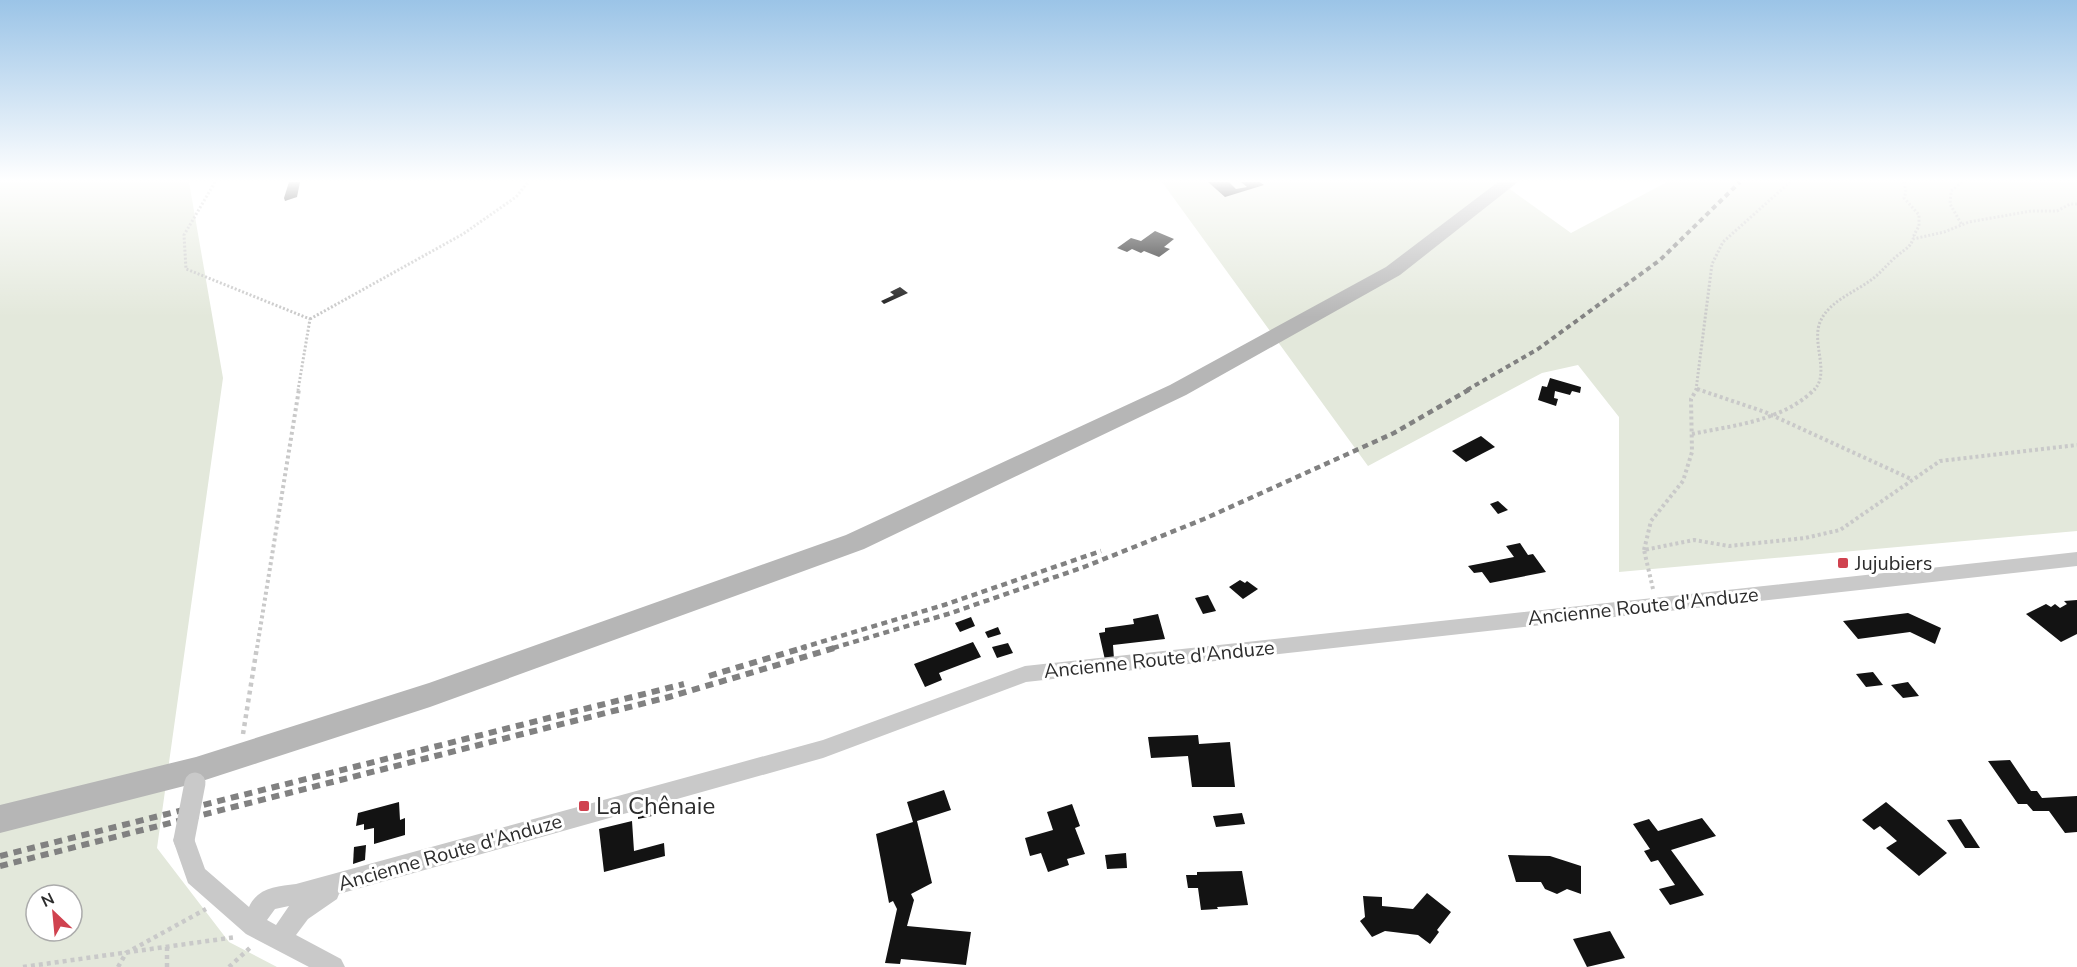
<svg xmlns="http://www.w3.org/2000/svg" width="2077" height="967" viewBox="0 0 2077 967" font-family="'Nunito Sans',sans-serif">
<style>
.green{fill:#e3e8db;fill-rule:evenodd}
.building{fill:#131313}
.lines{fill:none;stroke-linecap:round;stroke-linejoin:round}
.path-far2{stroke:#c9c9c9;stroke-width:3;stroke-dasharray:2 2;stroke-linecap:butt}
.path-far1{stroke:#c9c9c9;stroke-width:4;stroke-dasharray:3 3;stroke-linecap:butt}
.path{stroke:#c9c9c9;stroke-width:4.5;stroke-dasharray:4 4;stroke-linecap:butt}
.street{fill:#c9c9c9;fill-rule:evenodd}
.secondary{fill:#b6b6b6;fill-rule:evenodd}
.rail-far2{stroke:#818181;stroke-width:4;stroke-dasharray:5 4;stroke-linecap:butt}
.rail-far1{stroke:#818181;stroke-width:4.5;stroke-dasharray:6 4.5;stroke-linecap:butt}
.rail{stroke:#818181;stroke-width:6;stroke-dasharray:8 6;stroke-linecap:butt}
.street-bridge{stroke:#c9c9c9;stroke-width:21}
.poi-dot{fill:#d0424f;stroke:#fff;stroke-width:2}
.labels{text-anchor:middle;stroke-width:6;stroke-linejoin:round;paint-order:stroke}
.poi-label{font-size:20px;fill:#2c2c2c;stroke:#fff;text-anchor:start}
.street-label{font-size:20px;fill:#2c2c2c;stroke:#fff}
.near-poi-label{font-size:24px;fill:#2c2c2c;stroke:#fff;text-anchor:start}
</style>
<rect width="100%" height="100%" fill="#fff"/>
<g class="green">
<path d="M0 182H189L223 378 157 848 229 942 277 967H0ZM36 895H72V931H36Z"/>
<polygon points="1162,182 1500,182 1571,233 1667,182 2077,182 2077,531 1619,572 1619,417 1578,365 1542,373 1368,466"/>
</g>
<g class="building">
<polygon points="289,182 300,182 297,197 285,201 284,198"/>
<polygon points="1208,182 1229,182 1236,189 1247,187 1241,182 1260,182 1264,185 1225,197"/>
<polygon points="1155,231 1174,239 1164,247 1170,249 1159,257 1144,251 1141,253 1132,249 1127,252 1117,248 1131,238 1141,241"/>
<polygon points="900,287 908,293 884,304 881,301 894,295 890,292"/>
<polygon points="1550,378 1581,387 1580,393 1572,391 1570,395 1555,391 1554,398 1558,399 1556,406 1538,400 1542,386 1547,387"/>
<polygon points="1481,436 1495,447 1466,462 1452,451"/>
<polygon points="1498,501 1508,510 1498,514 1490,504"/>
<polygon points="1520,543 1528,555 1533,554 1546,572 1490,583 1482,572 1474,573 1468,566 1514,557 1506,546"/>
<polygon points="1240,580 1245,583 1247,581 1258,589 1243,599 1229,587"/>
<polygon points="1208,595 1216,611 1203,614 1195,598"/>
<polygon points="2077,600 2077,634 2061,642 2026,614 2046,604 2051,607 2055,604 2060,608 2067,604 2064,601"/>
<polygon points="1908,613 1941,628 1935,644 1910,632 1858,639 1843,621"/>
<polygon points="1158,614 1165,639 1113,645 1114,659 1105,660 1099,633 1105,632 1105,628 1134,624 1133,619"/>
<polygon points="971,617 975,626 960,632 955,623"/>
<polygon points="998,627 1001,634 988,638 985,632"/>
<polygon points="973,642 981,657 939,673 942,680 925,687 914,664"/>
<polygon points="1008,643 1013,653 997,658 992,647"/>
<polygon points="1873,672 1883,685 1866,687 1856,674"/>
<polygon points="1908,682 1919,696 1903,698 1891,685"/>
<polygon points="1198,735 1199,744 1230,742 1235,787 1192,787 1188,756 1151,758 1148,737"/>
<polygon points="2010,760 2031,791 2037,791 2042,798 2077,796 2077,832 2065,833 2049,811 2033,811 2027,804 2018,804 1988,761"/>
<polygon points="944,790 951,810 917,821 932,883 911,894 914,900 907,926 971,932 966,965 901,959 900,964 885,963 897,909 893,901 889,903 876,834 913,822 907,802"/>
<polygon points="399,802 400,820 405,818 405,835 374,844 374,828 364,830 364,824 356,826 358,813"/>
<polygon points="1886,802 1947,853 1919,876 1886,848 1897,841 1880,826 1874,830 1862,820"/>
<polygon points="1072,804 1080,826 1075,828 1085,854 1067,859 1069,865 1048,872 1041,853 1030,856 1025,838 1053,830 1047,812"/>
<polygon points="652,808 652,816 638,819 638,811"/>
<polygon points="1242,813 1245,824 1216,827 1213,816"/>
<polygon points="1702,818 1716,836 1671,850 1704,895 1670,905 1659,889 1675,885 1658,860 1651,862 1644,851 1650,849 1633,824 1649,819 1658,831"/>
<polygon points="1961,819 1980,848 1965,848 1947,820"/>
<polygon points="632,821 634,851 664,843 665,856 604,872 599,829"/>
<polygon points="366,845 365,860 353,864 354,847"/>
<polygon points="1126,853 1127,868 1107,869 1105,855"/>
<polygon points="1508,855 1550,856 1581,866 1581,894 1567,889 1557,894 1545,889 1541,882 1516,882"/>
<polygon points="1242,871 1248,905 1217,907 1218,909 1201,910 1198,888 1188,888 1186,875 1197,875 1197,872"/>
<polygon points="1427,893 1451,912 1437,930 1439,932 1430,944 1418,935 1385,931 1372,937 1360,921 1365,917 1363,896 1382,897 1382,906 1413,909"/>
<polygon points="1610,931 1625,958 1587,967 1573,939"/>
</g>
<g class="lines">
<g class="path-far2">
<polyline points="215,182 184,235 186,269 310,319 298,390"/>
<polyline points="1904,182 1906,192 1904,198 1919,215 1919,226 1914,235 1916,238"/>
<polyline points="1962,182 1951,191 1950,204 1962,225"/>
<polyline points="310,319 463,234 516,197 528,182"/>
<polyline points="1697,389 1701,390"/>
<polyline points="1696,390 1712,264 1723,242 1790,182"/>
<path d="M1814 390C1831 373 1810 341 1821 320 1830 301 1855 292 1871 280 1881 273 1888 263 1898 255 1905 249 1910 248 1913 239L1944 232 1969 222 2031 211H2057L2070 204H2077"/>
</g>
<g class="path-far1">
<polyline points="1697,389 1765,412 1911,479"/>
<path d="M1692 434C1735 425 1783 421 1815 389"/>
<polyline points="1644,550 1651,521 1683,481 1692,452 1691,399 1697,389"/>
<polyline points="1653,589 1644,550 1694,540 1729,546 1805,538 1840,530 1940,461 2077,445"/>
<polyline points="257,648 299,389"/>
</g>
<g class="path">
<polyline points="243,734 257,647"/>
<polyline points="167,947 167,967"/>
<polyline points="23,967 236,937"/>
<polyline points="118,967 126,953 206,909"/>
<polyline points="229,967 252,946"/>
</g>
<path class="street" d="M2077 552V566L1026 682 823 758 339 894 337 899 308 919 296 935 341 959 345 967H309L246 934 188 883 173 840 176 833 184 830 192 833 205 869 249 907C257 888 277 886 296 884L823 740 1025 666ZM289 906 276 925 267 920 275 909Z"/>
<polygon class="secondary" points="1498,182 1518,182 1400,275 1186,395 864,549 430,707 196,783 0,833 0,805 196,757 429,683 846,535 1170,385 1386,267"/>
<polyline class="rail-far2" points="1467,390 1538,349 1660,260 1740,182"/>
<g class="rail-far1">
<polyline points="801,648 944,605 1101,551"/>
<polyline points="833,648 948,614 1084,567 1204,519 1394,433 1470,389"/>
</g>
<g class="rail">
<polyline points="709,676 806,647"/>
<polyline points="0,856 684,684"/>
<polyline points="0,866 669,697 838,647"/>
</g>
<polyline class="street-bridge" points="184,840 195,783"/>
</g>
<linearGradient id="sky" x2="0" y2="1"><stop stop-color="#9bc4e7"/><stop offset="0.57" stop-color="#fff"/><stop offset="1" stop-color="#fff" stop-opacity="0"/></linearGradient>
<rect width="2077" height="317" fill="url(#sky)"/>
<g class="poi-dot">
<rect x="1837" y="557" width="12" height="12" rx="3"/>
<rect x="578" y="800" width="12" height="12" rx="3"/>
</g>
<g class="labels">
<g class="poi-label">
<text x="1855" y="570">Jujubiers</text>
</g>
<g class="street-label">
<text transform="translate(1643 606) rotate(-6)" y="7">Ancienne Route d'Anduze</text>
<text transform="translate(1159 659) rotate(-6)" y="7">Ancienne Route d'Anduze</text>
<text transform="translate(450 852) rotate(-16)" y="7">Ancienne Route d'Anduze</text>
</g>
<g class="near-poi-label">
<text x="596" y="814">La Chênaie</text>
</g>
</g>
<g transform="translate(54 913) rotate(334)"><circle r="28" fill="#ffffff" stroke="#ababab" stroke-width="1.5"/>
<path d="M0-4.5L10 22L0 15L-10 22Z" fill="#d0424f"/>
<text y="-9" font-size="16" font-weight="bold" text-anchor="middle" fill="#2c2c2c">N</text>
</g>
</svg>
